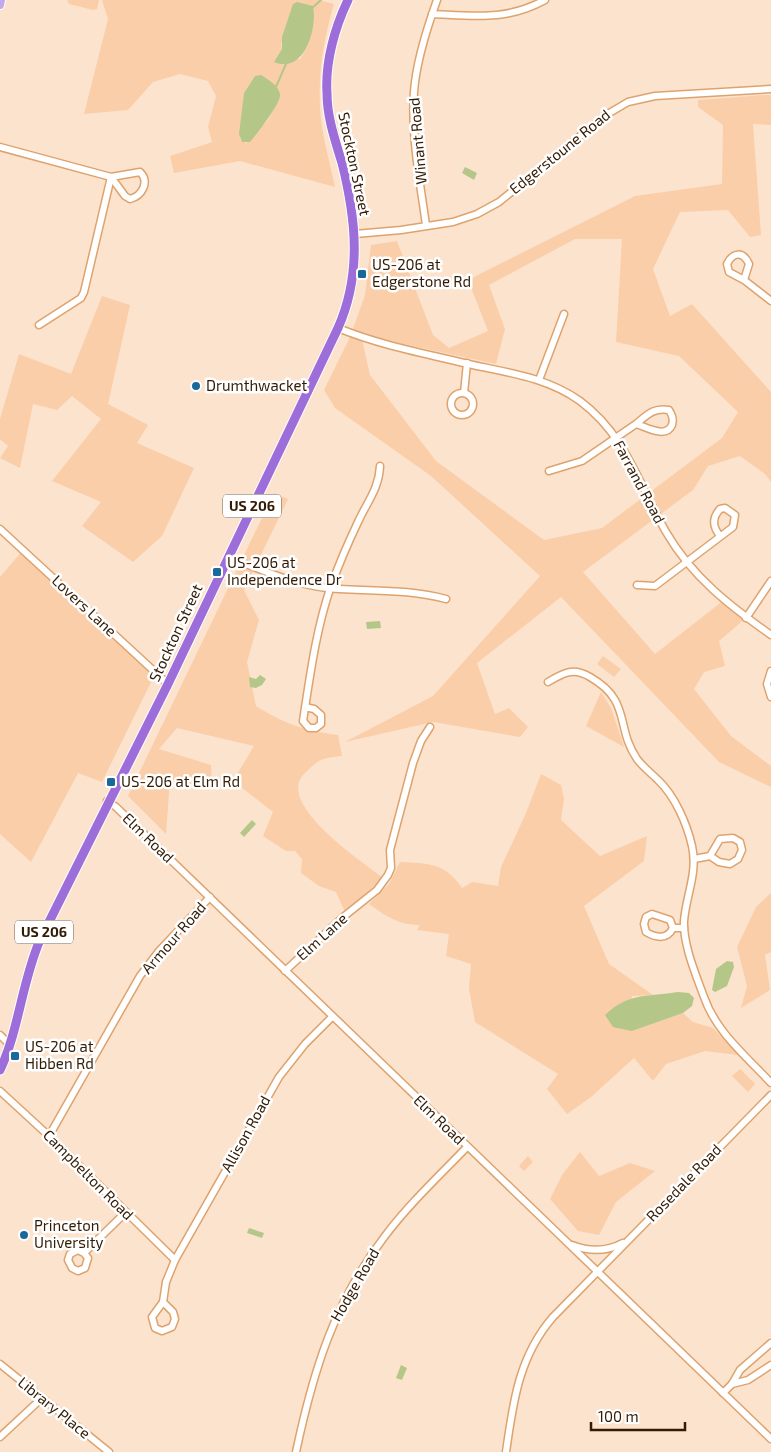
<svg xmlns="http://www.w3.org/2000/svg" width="771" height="1452" viewBox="0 0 771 1452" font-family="'Exo 2',sans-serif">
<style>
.green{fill:#facea9;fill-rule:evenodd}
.water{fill:#b4c789}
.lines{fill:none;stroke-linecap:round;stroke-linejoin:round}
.stream{stroke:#b4c789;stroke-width:2}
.minor-casing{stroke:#dea36d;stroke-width:9}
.major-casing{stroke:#fff;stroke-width:10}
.highway-casing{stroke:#fff;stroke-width:11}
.minor{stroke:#fff;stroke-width:6}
.major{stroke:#c4a8e9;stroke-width:8}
.highway{stroke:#9d6eda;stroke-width:9}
.poi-dot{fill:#1a699b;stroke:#fff;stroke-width:2}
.labels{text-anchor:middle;stroke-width:5;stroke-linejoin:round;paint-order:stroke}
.shield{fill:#fff;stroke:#706050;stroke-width:1}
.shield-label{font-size:14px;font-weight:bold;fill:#331c05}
.street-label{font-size:15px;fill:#331c05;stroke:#fff}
.poi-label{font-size:15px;fill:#331c05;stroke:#fff;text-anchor:start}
</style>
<rect width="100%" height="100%" fill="#fce3ce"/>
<g class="green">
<polygon points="67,0 99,0 97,9 93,10 69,4"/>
<path d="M102 0H319L334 4C322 44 316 86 322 127 325 147 331 167 335 187L240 161 174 173 170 156 212 142 208 127 216 96 208 81 180 74 153 82 128 110 84 114 108 19ZM313 6C317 22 309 46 300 59H276L282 49 281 44ZM255 76 268 79 280 96 268 120 246 143 240 139 244 93Z"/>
<path d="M765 95H771V125L753 124 761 235 750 237 728 210 680 212 653 269 670 316 692 304 771 392V482L765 474 740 456 708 466 693 490 583 572 655 654 724 600 747 617 719 641 725 666 704 672 694 689 731 736 771 766V787L719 762 561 597 477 663 495 714 509 708 528 727 520 737 433 722 345 742 433 696 540 576 431 476 335 408 324 390 350 337 365 295 371 245 397 241 433 335 449 348 488 331 468 280 635 196 722 184 723 125 698 107V100ZM575 239H622L616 342 679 356 738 412 722 438 602 528 544 540 436 461 370 375 361 335 496 364 505 329 489 285Z"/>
<polygon points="102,296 130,305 108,404 148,425 137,443 194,468 162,536 133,562 82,526 101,502 52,481 101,419 72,396 57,410 33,404 20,468 0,458 8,446 0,439 0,419 19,354 71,374"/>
<path d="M274 493 288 499 244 590 259 620 247 662 256 706C285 724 305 731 338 735L342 756C322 758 319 759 305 773 273 803 363 862 383 878L345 912 336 892 319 886 301 873 302 859 295 851H286L263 836 273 812 233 781 254 746 177 728 159 749 211 765 212 789 170 779 166 834 128 796Z"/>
<polygon points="24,549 156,672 102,782 78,773 31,862 0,834 0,577"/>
<polygon points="603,656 621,669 614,677 597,664"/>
<polygon points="601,692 611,708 624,747 586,726"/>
<path d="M541 774 561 785 564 799 561 820 600 856 647 836 644 861 584 906 609 964 653 995 632 996V1031L683 1013 693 1022 713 1028 738 1055 705 1051 666 1064 653 1081 634 1058 591 1097 567 1114 547 1089 558 1074 475 1022 469 989 471 964 446 956 449 934 417 930 420 925C398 925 386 916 369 904L389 884 400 862C427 863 446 863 462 888L472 882 498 886 501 867 526 813Z"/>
<polygon points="771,893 771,952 765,955 770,990 741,1008 747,986 737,947 756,907"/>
<polygon points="740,1069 755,1084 748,1092 732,1076"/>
<polygon points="580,1152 599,1176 630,1163 655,1171 616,1202 599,1235 578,1231 550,1199 562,1175"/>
<polygon points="528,1156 533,1162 524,1171 519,1166"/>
</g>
<g class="water">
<path d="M297 2 313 6C318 28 304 75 274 62L282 49V37L293 4Z"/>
<path d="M261 75C268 79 280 87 280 95 281 103 256 135 250 142H242L239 134 244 93 255 76Z"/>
<polygon points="465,167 477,173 474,180 462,173"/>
<polygon points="380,621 381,628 367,629 366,622"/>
<polygon points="260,675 266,679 262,685 256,688 250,687 249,677 256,679"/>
<polygon points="252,820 256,824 244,837 240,833"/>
<polygon points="727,961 733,962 734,967 727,986 715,992 712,990 716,969"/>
<path d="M678 992 689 993 694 998 692 1006 683 1013 632 1031 613 1027 605 1015C629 992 648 997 678 992Z"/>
<polygon points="249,1228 264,1233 262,1238 247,1233"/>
<polygon points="401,1365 407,1368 402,1380 396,1378"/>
</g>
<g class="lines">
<g class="stream">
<polyline points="312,8 321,0"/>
<polyline points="275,89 286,64"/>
</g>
<defs>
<g id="minor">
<path d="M432 14C475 16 506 21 545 0"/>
<path d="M0 147 111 177 140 172C150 182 142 196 130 199L125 196 111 177"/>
<path d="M426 225C420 182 411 136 414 92 416 62 427 28 437 0"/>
<polyline points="355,234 401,230 453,222 477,214 499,202 606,115 628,102 655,96 771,89"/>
<path d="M744 280 729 272 727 264C733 252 743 251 749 264L744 280 771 301"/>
<polyline points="39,325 81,298 84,292 111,177"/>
<path d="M338 328C382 346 427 354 473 365 510 373 548 378 580 401 626 435 639 485 666 532 692 577 730 606 771 635"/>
<polyline points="539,380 564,314"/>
<circle cx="462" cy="404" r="11"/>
<polyline points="464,393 467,363"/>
<path d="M549 471 582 461 636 424C646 427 666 439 672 425 674 419 672 415 669 410 654 407 647 415 636 424"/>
<polyline points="0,529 168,684"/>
<path d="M228 557C260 569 292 584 327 588 368 592 406 588 446 599"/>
<path d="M637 585 655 586 733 527 735 515 725 508 720 509C712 518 712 526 720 536"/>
<polyline points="746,618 771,581"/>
<polyline points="771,671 767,684 771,697"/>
<path d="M548 682C563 673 573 667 590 677 632 701 615 727 637 759 643 767 651 773 658 780 675 796 687 824 692 846 698 873 686 895 684 921 683 945 696 975 704 997 716 1032 747 1057 771 1083"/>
<path d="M305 707 314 709 321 715V724L316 728H309L303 721C310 676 316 629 331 586 339 564 348 543 358 522 367 502 379 489 380 466"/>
<polyline points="107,801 116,807 771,1439"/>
<polyline points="694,859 710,856 719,862 730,864 738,859 742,850 740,842 733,838 720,839 710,856"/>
<path d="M673 928 670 920 652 914 646 917 644 924 646 932C656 938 667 940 673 928H684"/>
<polyline points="285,971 342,918 377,890 388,875 391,868 390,850 413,763 421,741 430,727"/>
<polyline points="0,1035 9,1044"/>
<polyline points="0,1091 49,1136 175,1260"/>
<polyline points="49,1136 140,976 159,951 210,897"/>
<path d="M572 1245C590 1252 606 1252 623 1243"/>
<polyline points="84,1253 88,1258 85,1268 78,1271 72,1268 68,1260 70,1254 78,1250 84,1253 126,1212"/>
<polyline points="163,1302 166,1282 175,1260 279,1077 305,1044 332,1017"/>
<polygon points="163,1302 173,1312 175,1319 172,1327 162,1331 155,1328 152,1317"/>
<polyline points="0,1364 109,1452"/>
<polyline points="732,1384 748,1380 771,1365"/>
<polyline points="723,1393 732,1384 740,1370 771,1343"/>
<polyline points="0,1437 42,1398"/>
<path d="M296 1452C313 1372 334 1302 385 1236 409 1204 439 1176 467 1147"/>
<path d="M506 1452C513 1402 519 1356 553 1317L771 1095"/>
</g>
<polyline id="major" points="0,5 1,0"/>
<path id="highway" d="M0 1070C19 1030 22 981 40 940L168 684 338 328C362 274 356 219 342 163 335 140 327 117 327 93 325 62 335 27 348 0"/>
</defs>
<use href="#minor" class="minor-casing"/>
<use href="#major" class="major-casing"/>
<use href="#highway" class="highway-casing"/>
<use href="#minor" class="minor"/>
<use href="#major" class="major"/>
<use href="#highway" class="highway"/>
</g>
<g class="poi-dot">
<rect x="357" y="269" width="10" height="10" rx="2.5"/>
<circle cx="196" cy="386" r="5"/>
<rect x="212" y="567" width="10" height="10" rx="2.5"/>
<rect x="106" y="777" width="10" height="10" rx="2.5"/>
<rect x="10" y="1051" width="10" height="10" rx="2.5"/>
<circle cx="24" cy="1235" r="5"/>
</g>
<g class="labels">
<g class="shield">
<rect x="223" y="494.5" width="58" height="23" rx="4"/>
<rect x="15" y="920.5" width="58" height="23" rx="4"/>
</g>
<g class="shield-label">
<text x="252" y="511">US 206</text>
<text x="44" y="937">US 206</text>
</g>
<g class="street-label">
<text transform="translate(418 141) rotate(-95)" y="5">Winant Road</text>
<text transform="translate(560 152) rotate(-39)" y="5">Edgerstoune Road</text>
<text transform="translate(354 164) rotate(78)" y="5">Stockton Street</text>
<text transform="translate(639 482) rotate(62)" y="5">Farrand Road</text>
<text transform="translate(84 606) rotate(43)" y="5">Lovers Lane</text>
<text transform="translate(176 633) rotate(-65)" y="5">Stockton Street</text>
<text transform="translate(148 838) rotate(44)" y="5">Elm Road</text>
<text transform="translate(322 937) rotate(-42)" y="5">Elm Lane</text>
<text transform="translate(174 938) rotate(-49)" y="5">Armour Road</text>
<text transform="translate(439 1120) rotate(44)" y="5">Elm Road</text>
<text transform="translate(246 1134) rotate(-61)" y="5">Allison Road</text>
<text transform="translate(88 1175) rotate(45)" y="5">Campbelton Road</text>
<text transform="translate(684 1183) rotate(-46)" y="5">Rosedale Road</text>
<text transform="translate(355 1285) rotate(-60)" y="5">Hodge Road</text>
<text transform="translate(54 1408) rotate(39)" y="5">Library Place</text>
</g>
<g class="poi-label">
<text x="372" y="270">US-206 at<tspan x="372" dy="17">Edgerstone Rd</tspan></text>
<text x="206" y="391">Drumthwacket</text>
<text x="227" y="568">US-206 at<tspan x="227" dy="17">Independence Dr</tspan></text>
<text x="121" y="787">US-206 at Elm Rd</text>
<text x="25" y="1052">US-206 at<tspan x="25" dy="17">Hibben Rd</tspan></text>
<text x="34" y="1231">Princeton<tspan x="34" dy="17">University</tspan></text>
</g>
</g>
<path d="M591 1422v8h94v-8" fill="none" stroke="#331c05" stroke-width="2.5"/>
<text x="598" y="1422" font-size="15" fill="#331c05" stroke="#ffffff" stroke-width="4" paint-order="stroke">100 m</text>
</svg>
